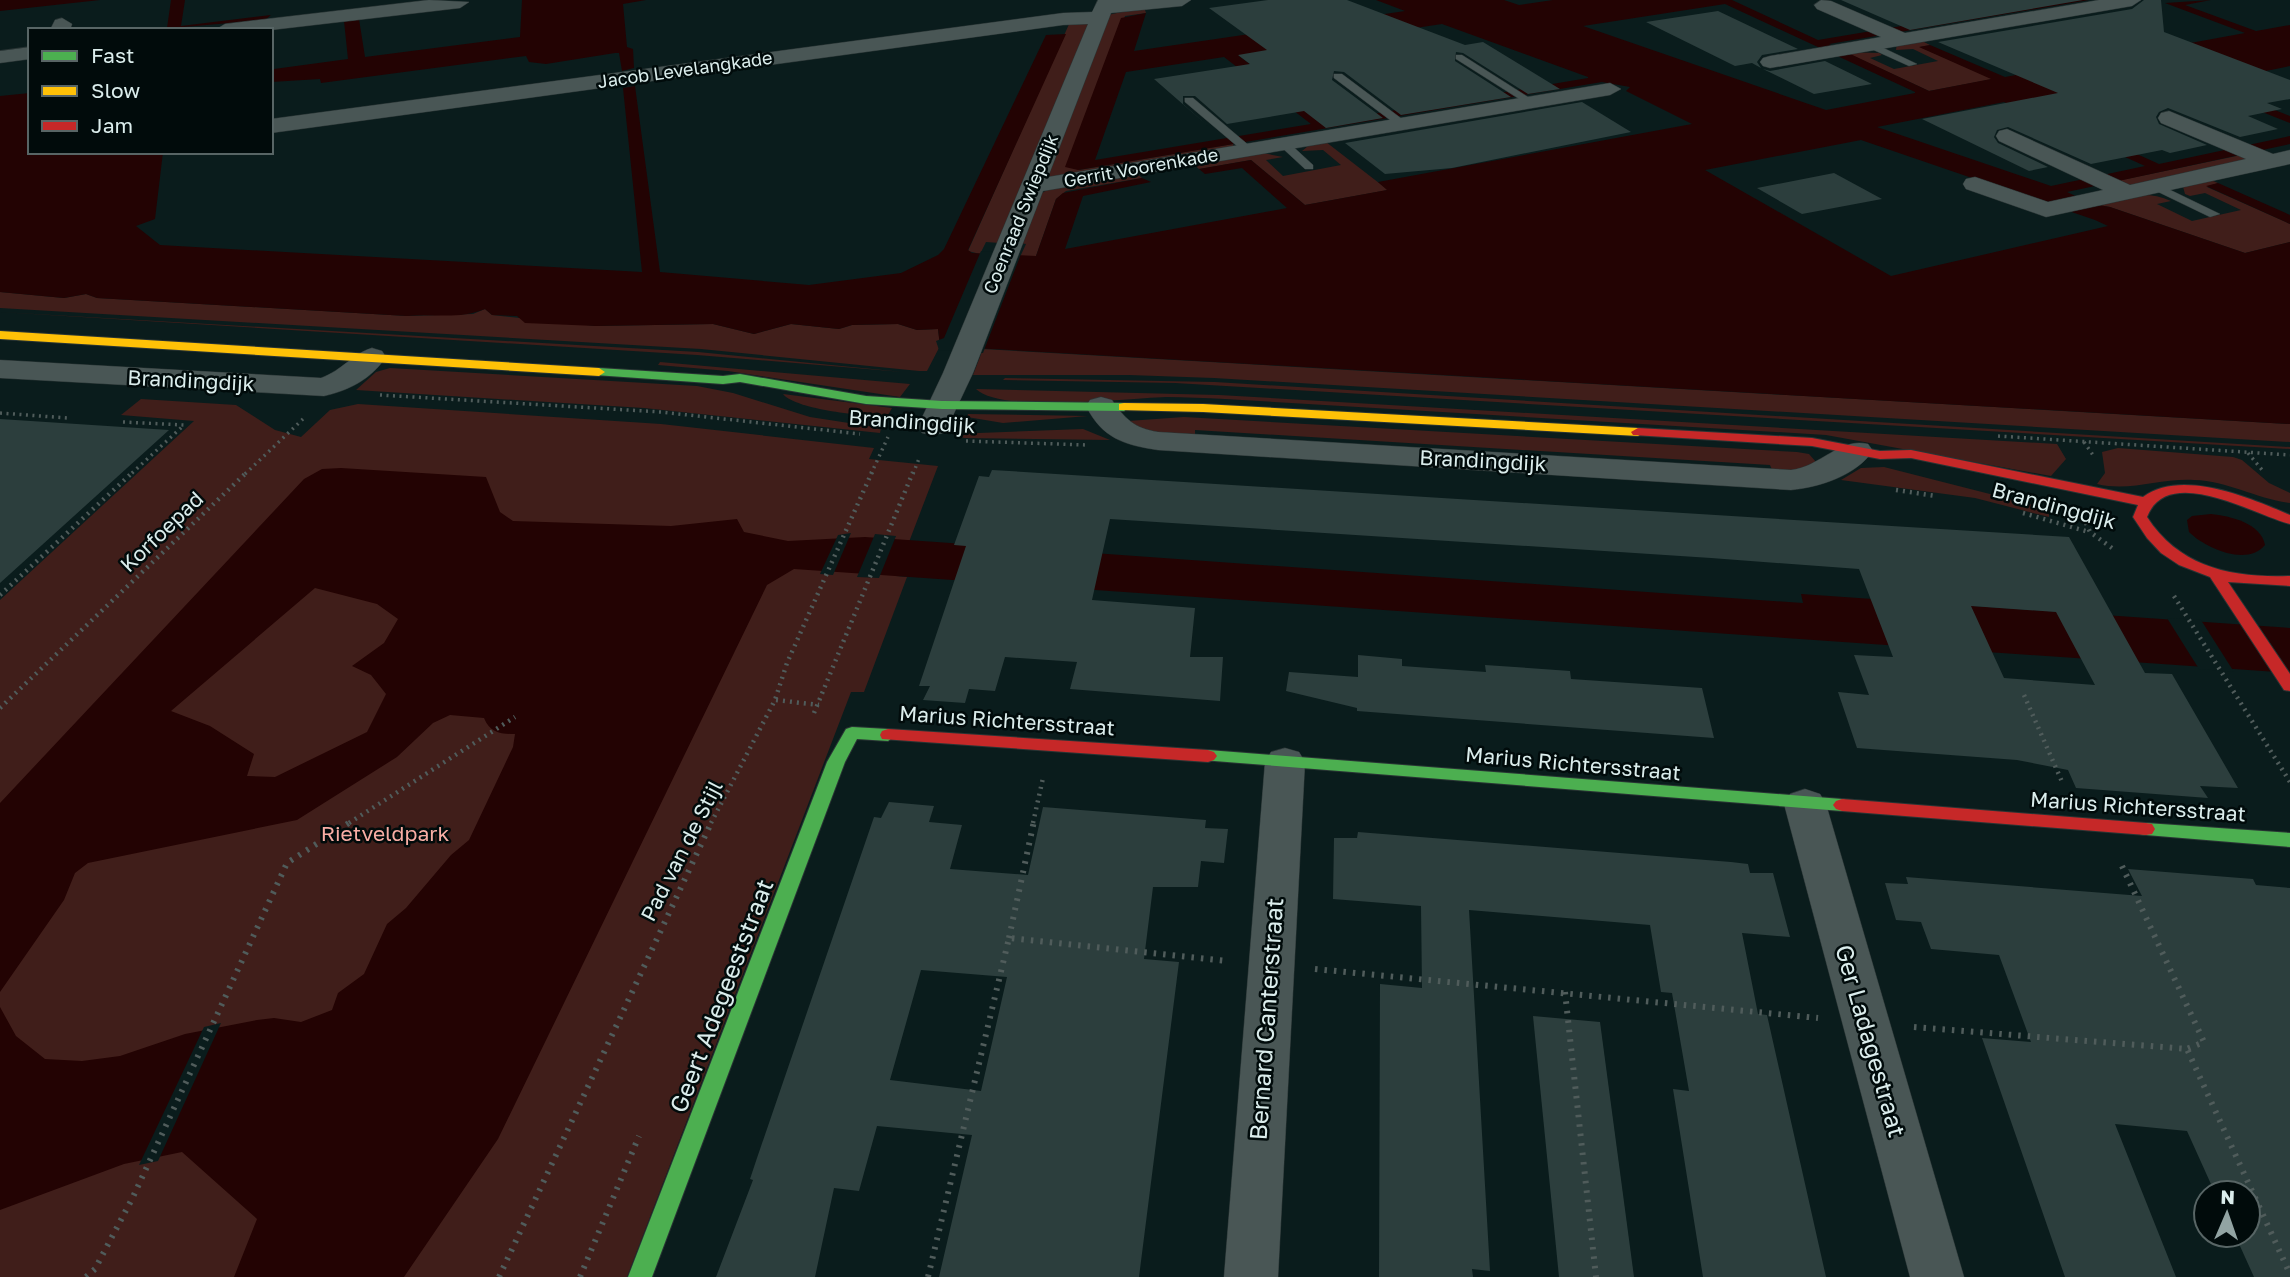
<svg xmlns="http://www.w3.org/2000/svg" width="2290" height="1277" viewBox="0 0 2290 1277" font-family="'Golos Text',sans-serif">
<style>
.green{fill:#401e1a}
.water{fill:#230303;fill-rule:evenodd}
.pier{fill:#0a1c1c}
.building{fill:#2c3e3d;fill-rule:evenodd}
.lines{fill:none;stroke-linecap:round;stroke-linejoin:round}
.lane-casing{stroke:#293434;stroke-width:1}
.street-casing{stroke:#293434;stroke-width:1}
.fast-casing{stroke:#293434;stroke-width:2}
.slow-casing{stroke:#293434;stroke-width:2}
.jam-casing{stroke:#293434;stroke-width:2}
.path-far2{stroke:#505c5b;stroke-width:3.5;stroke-dasharray:2 4.5;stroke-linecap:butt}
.path-far1{stroke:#505c5b;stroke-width:4.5;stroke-dasharray:2 5;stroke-linecap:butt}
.path{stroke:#505c5b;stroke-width:6;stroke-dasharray:2.5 7;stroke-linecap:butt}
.lane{fill:#495655;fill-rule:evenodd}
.street{fill:#495655;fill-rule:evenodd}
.fast{fill:#4caf50;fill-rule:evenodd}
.slow{fill:#ffc107;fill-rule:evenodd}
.jam{fill:#c62828;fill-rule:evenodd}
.labels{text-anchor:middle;stroke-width:5;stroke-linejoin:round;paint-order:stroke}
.far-street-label{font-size:18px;fill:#dbedec;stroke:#010b0b}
.street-label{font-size:21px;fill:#dbedec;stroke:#010b0b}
.park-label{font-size:21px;fill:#f8ada4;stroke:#010b0b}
.near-street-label{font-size:24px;fill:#dbedec;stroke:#010b0b}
</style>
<rect width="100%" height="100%" fill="#0a1c1c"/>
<g class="green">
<polygon points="1144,7 1146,13 1125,16 1079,170 1233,144 1235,149 1051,177 1046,174 1108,15"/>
<polygon points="1070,22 1090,24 1000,243 986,242 980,254 968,251"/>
<polygon points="1918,39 1930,45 1920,47 1993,79 1929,91 1845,52 1879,53 1882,55 1870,58 1894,69 1938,61 1913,49 1896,50 1897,43"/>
<polygon points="1313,142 1326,142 1388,190 1305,205 1251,160 1199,169 1192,163 1258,152 1283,157 1266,160 1283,176 1341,165 1323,150 1302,151"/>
<polygon points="2246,154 2254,159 2125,187 2112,182"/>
<polygon points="1136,173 1142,178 1066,191 1056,199 1036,256 1020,257 1026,244 1020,243 1042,193 1049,189"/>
<path d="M2206 178 2218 183 2207 187 2290 224V242L2245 253 2110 207 2092 204C2118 198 2145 189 2171 201L2157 204 2192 221 2241 210 2205 193 2190 196 2185 194 2182 183Z"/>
<polygon points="0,292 64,298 86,294 97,298 407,316 473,314 485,309 492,315 596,326 713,324 754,334 791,324 839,329 852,325 898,324 917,330 938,329 940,346 927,371 919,371 701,349 0,308"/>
<polygon points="0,312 698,352 903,372 697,355"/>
<polygon points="983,349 2290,424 2290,442 1214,378 1129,375 973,375"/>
<polygon points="660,362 910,384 900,397 728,371 658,365"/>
<polygon points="390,368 697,386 733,393 810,417 881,428 880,433 644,408 356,390 376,372"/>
<polygon points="1005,378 1215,382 2290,447 2290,449 1175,383 1003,380"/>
<path d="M976 389 1219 395 2057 444 2066 459 2051 476 1826 435 1225 399C1205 398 1185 397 1166 397 1126 398 1002 414 976 389Z"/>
<path d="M783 394 892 408 887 417C865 416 796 410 783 394Z"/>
<polygon points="141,399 236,405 275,430 301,437 330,410 358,404 661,424 874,448 869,459 938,466 896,576 907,577 864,692 851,692 627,1277 0,1277 0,600 194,421 121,415"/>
<polygon points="968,414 1088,416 1003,423 967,417"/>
<polygon points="1184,417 1797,452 1809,454 1816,462 1804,473 1773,472 1770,465 1195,430 1195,436 1154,435 1128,421"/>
<polygon points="1083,429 1110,440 964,438 953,434"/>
<path d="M2118 448 2233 457 2242 460 2269 483 2290 493V503C2257 499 2228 481 2194 480 2161 478 2130 492 2097 484L2105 473 2102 452Z"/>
<polygon points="1884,467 2049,509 2049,517 1975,498 1841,480 1861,468"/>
</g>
<g class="water">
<polygon points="0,0 100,0 0,11"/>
<polygon points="171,0 185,0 181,26 271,15 265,20 149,30 167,28"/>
<polygon points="522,0 646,0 623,4 627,47 633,49 634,68 622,71 619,53 615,53 546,64 529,62 526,56 321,83 320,79 271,82 271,30 274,69 348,59 344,21 359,19 365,57 520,37"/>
<path d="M1376 0H1504L1519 5 1553 0H1732L1818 40 2057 0H2089L1829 44 1929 91 1991 79 1919 47 1930 45 2005 77 2245 33 2165 3 2211 0 2185 5 2256 31 2290 25V66L2207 83 2290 116V123L2194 85 2048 114 2159 164 2290 136V144L2067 192 2092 204 2110 207 2245 253 2290 242V424L940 346 938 329 917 330 898 324 852 325 839 329 791 324 754 334 713 324 596 326 525 323 517 316 492 315 485 309C459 320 434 313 407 316L97 298 86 294 64 298 0 292V96L30 93V152H163L155 219 136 226 160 245 642 272 623 88 635 86 660 272 809 285 901 273 938 255 944 249 1046 35 1066 34 968 250 972 253 1036 256 1056 199 1063 193 1142 178 1151 182 1083 196 1065 249 1287 208 1242 168 1205 174 1199 169 1251 160 1305 205 1387 190 1378 182 1692 124 1626 91 1630 87 1602 82 1078 170 1065 167 1121 18 1146 13 1134 51 1405 11ZM1725 4 1915 92V93L1826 110 1583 26ZM1442 24 1588 77V78L1457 100 1361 36ZM1347 38 1442 102 1327 122 1239 56ZM1224 57 1311 124 1095 160 1126 72ZM2004 102 2145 166 2051 186 1877 127ZM1861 140 2095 220 2108 226 1891 276 1705 170Z"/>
<polygon points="2218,183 2290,215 2290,224 2206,186"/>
<path d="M341 468 486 477 500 512 513 521 671 526 737 519 744 532 788 541 865 537 1803 603 1801 594 2290 628V673L794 569 767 585 498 1139 404 1277H234L257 1219 182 1152 124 1164 0 1210V1007L16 1036 45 1059 82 1061 120 1056 185 1034 257 1020 274 1018 301 1022 332 1010 338 993 364 974 387 924 406 908 451 855 469 840 513 747 515 734C501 734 490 733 484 718L450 715 433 723 397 757 297 820 88 863 75 873 64 900 0 992V803L304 479 322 469ZM315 588 377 604 398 619 384 643 352 666 371 675 386 694 367 732 275 777 247 776 254 754 210 726 171 711Z"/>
<path d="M2211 514C2230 516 2261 523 2265 545 2247 567 2205 548 2189 532L2187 520 2192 516Z"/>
</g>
<g class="pier">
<polygon points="981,251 1021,254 983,353 939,350 936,341 944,338"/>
<polygon points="851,533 833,575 820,574 838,535"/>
<polygon points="875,534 896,536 879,578 857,577"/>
<polygon points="2167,618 2201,620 2234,672 2199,669"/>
<polygon points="221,1023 158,1161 139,1165 204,1027"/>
</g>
<g class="building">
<polygon points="1268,0 1347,0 1465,45 1483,42 1560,89 1528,94 1463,53 1456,52 1455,61 1511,97 1401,115 1344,72 1334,71 1332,80 1383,118 1326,128 1304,111 1227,124 1195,96 1183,96 1183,104 1209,127 1154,79 1250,64 1238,55 1267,50 1209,8"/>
<polygon points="1841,0 2083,0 1910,30"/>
<polygon points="2144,0 2161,0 2164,32 2290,80 2290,99 2267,103 2282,109 2248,116 2278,129 2240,137 2168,108 2159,112 2156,117 2159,124 2207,145 2170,153 2162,150 2091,164 2008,127 1997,130 1994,137 1998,143 2048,167 2029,171 1922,119 2058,93 1938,42 2132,9"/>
<polygon points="1718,11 1798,49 1762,55 1757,62 1761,68 1752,63 1735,66 1646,22"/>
<polygon points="1825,61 1872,84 1814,94 1763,69 1770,71"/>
<polygon points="1582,102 1631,132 1452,168 1385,174 1345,143"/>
<polygon points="1834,173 1882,199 1802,214 1757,188"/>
<polygon points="0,419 169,430 0,583"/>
<path d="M992 470 2069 537 2145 673 2172 674 2238 788 2200 786 2208 798 2076 788 2068 770 2017 760 1857 748 1838 692 1869 695 1854 655 1893 657 1859 569 1711 558 1110 519 1092 600 1195 608 1190 657H1223L1220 701 1070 689 1077 662 1005 657 995 691 969 689 965 703 923 700 930 686H919L966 546 954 545 979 476 989 477ZM1971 606 2056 612 2095 685 2004 678Z"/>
<polygon points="1358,655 1402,659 1402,666 1486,672 1485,665 1528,668 1570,671 1571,679 1702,688 1714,738 1357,711 1357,708 1286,691 1289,672 1358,677"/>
<path d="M889 802 934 806 929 822 962 825 950 869 1028 875 1043 807 1206 820 1205 828 1228 829 1224 863 1201 861 1198 887H1153L1144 959 1179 962 1139 1277H939L972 1135 877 1126 859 1191 834 1188 815 1277H716L753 1180 750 1179 757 1158 874 817 881 818ZM921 970 1007 977 981 1091 890 1080Z"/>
<polygon points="1358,832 1731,862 1748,864 1750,873 1773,873 1790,937 1742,933 1758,1014 1767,1015 1826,1277 1703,1277 1673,1089 1689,1091 1672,993 1661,992 1650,925 1469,910 1490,1271 1472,1269 1473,1277 1379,1277 1380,984 1422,988 1421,906 1333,899 1334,838 1357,838"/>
<polygon points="2128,869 2253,879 2256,885 2290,888 2290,1277 2254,1277 2235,1235 2248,1235 2248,1193 2215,1193 2187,1131 2115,1124 2176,1277 2065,1277 1982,1038 2031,1042 1999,955 1931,949 1921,922 1896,920 1885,883 1908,884 1906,877 2142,896"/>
<polygon points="1533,1016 1600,1022 1634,1277 1559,1277"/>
</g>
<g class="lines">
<defs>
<g id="lane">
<polygon points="1867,43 1873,43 1917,64 1909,66 1867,47"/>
<polygon points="1456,55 1462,55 1536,102 1527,104 1456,59"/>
<polygon points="1334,74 1342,74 1406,122 1406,126 1398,126 1334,78"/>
<polygon points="1185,98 1193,98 1252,148 1252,152 1244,152 1185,102"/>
<polygon points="1279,141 1287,141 1313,165 1313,169 1305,169 1279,145"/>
<polygon points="2150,184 2158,184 2220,214 2210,217 2150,188"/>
</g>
<g id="street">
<polygon points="429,0 469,2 460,8 271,30 215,30 225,24"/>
<polygon points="1098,0 1191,0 1182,6 1111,13 1048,177 1610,83 1621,89 1610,95 1043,191 973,373 948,426 944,433 933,435 922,433 918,426 943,373 1088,24 1063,25 271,133 271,119 1063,13 1092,12"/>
<polygon points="1821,0 1831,1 1905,33 2099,0 2141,0 2132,6 1770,68 1763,66 1760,62 1763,58 1770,56 1881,37 1817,9 1814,5"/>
<polygon points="62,18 72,24 70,30 50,30 55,20"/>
<polygon points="30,47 30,59 0,63 0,51"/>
<polygon points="2169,111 2273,154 2290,150 2290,164 2046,217 1966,189 1963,184 1966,179 1975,177 2048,202 2103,190 1999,141 1996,136 1999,131 2007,129 2130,185 2246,159 2161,123 2158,118 2161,113"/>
<path d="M372 348 382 351 386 357C371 379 350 390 324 396L0 378V360L321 378C343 370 353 353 372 348Z"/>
<path d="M1101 397 1112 400C1125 419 1134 428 1158 432L1791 470C1820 467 1840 437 1868 444L1873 451C1855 476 1820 487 1791 490L1158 450C1124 445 1102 438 1086 406L1090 400Z"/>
<polygon points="1285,748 1299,752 1305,762 1278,1277 1224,1277 1265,762 1271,752"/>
<polygon points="1805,789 1820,794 1826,804 1964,1277 1910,1277 1784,804 1790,794"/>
</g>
<g id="fast">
<polygon points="599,368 723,376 740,374 866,396 942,401 1124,403 1130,407 1124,411 942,409 866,404 740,382 723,384 595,375 595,369"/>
<polygon points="852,727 888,729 896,735 888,741 857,739 845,762 652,1277 628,1277 827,762 846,729"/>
<polygon points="1208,750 1842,799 1848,801 1851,805 1848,809 1842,811 1202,760 1199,756 1202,752"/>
<polygon points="2146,823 2290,833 2290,847 2146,835 2140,834 2137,829 2140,824"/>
</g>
<g id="slow">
<polygon points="0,331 599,368 605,372 599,376 0,339"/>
<polygon points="1124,403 1203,404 1638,428 1645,432 1638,436 1203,412 1119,410 1119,404"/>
</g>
<g id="jam">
<path d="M1638 428 1812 438 1880 451 1911 450 2143 497C2181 468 2251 498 2290 515V524C2254 515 2168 463 2147 517 2180 568 2233 578 2290 576V586L2228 582 2290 674V691L2284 690 2210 577 2179 565 2161 553 2147 538 2133 517 2138 505 1911 458 1880 459 1812 446 1633 435 1631 432Z"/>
<polygon points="888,729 1208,750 1214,752 1217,756 1214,760 1208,762 882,739 880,735 882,731"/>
<polygon points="1842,799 2146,823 2152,824 2155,829 2152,834 2146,835 1842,811 1836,809 1833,805 1836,801"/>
</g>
</defs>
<use href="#lane" class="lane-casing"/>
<use href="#street" class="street-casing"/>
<use href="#fast" class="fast-casing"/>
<use href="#slow" class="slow-casing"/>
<use href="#jam" class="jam-casing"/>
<g class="path-far2">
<polyline points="380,395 661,412 860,434"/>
<polyline points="0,413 67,418"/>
<polyline points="123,422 184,425 131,474"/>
<polyline points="1998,436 2290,455"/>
<polyline points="966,441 1087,445"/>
<polyline points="2084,442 2095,458"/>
<polyline points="2248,453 2263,471"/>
<polyline points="245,474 303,419"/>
<polyline points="871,474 888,437"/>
<polyline points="913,474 920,456"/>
</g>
<g class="path-far1">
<polyline points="1896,490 1936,496"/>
<polyline points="2023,513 2089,532"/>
<polyline points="2086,523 2090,532 2112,548"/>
<polyline points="0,595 133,472"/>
<polyline points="2174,596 2290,782"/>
<polyline points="2024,695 2063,784"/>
<polyline points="776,700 819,705"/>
<polyline points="0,708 247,472"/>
<polyline points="814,713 913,472"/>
<polyline points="349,823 515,717"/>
<polyline points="711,823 775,700 787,663 872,472"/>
<polyline points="1033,823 1043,778"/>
</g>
<g class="path">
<polyline points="2122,866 2204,1042 2187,1049"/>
<polyline points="1009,938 1034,821"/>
<polyline points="1315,969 1818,1018"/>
<polyline points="1565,992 1596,1277"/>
<polyline points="1914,1027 2187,1049 2290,1274"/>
<polyline points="86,1277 95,1269 133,1197 287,863 352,821"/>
<polyline points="499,1277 712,821"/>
<polyline points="580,1277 639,1136"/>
<polyline points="928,1277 1009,938 1226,961"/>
</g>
<use href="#lane" class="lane"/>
<use href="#street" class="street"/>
<use href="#fast" class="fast"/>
<use href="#slow" class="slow"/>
<use href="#jam" class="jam"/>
</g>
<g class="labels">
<g class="far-street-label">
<text transform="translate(685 70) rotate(-8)" y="6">Jacob Levelangkade</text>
<text transform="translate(1141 168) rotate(-10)" y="6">Gerrit Voorenkade</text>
<text transform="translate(1021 214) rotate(-68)" y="6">Coenraad Swiepdijk</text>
</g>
<g class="street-label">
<text transform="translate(191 381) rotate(3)" y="7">Brandingdijk</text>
<text transform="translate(912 422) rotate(4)" y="7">Brandingdijk</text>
<text transform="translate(1483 461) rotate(3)" y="7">Brandingdijk</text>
<text transform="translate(2054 506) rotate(15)" y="7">Brandingdijk</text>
<text transform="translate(162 532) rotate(-44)" y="7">Korfoepad</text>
<text transform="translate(1007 721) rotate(4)" y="7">Marius Richtersstraat</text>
<text transform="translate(1573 764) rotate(5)" y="7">Marius Richtersstraat</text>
<text transform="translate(2138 807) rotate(4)" y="7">Marius Richtersstraat</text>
<text transform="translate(682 851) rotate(-63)" y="7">Pad van de Stijl</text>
</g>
<g class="park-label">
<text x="385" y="841">Rietveldpark</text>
</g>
<g class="near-street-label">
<text transform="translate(722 996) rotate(-69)" y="8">Geert Adegeeststraat</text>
<text transform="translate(1267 1019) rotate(-86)" y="8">Bernard Canterstraat</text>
<text transform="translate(1870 1041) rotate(74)" y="8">Ger Ladagestraat</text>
</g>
</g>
<rect x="28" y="28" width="245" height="126" fill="#010b0b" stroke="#586565" stroke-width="2"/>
<rect x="42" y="51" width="35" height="10" fill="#4caf50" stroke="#586565" stroke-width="2"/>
<text x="91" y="63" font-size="21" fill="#dbedec">Fast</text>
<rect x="42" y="86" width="35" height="10" fill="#ffc107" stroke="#586565" stroke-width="2"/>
<text x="91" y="98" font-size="21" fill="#dbedec">Slow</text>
<rect x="42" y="121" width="35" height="10" fill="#c62828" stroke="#586565" stroke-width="2"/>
<text x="91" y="133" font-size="21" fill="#dbedec">Jam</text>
<g transform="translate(2227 1214) rotate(2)"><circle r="33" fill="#010b0b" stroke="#586565" stroke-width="2"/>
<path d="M0-5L12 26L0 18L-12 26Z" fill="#92a4a3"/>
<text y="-10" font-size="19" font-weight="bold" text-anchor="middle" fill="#dbedec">N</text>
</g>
</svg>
